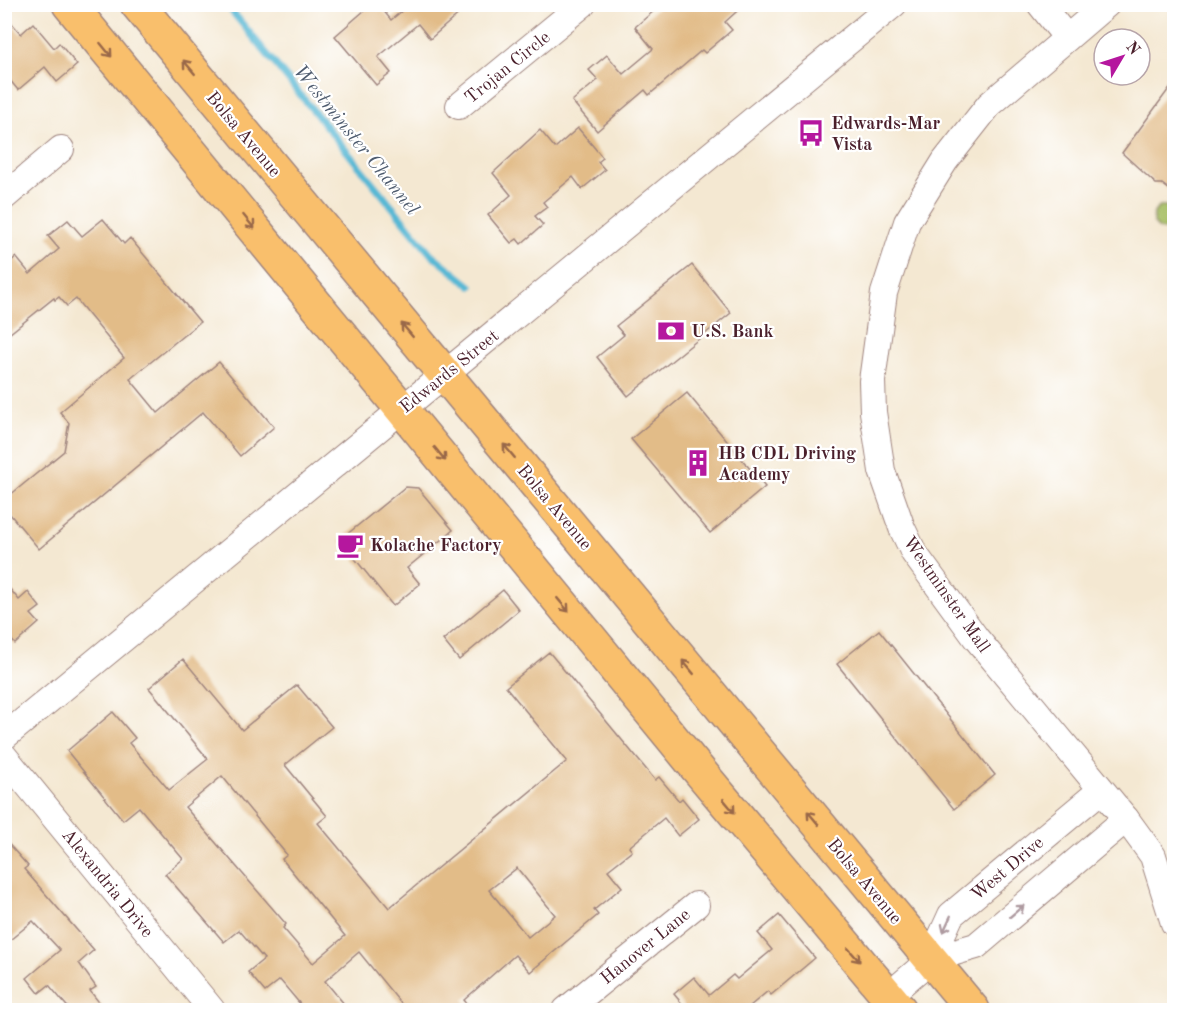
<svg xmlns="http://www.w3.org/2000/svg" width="1179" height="1015" viewBox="0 0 1179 1015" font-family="'Old Standard TT',serif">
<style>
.green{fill:#a5bd62;stroke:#786e46;stroke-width:1.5}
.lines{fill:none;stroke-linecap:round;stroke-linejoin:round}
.stream{stroke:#56b8d4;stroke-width:7}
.building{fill:#e2bc88;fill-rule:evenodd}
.minor-casing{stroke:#9f847e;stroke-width:28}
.major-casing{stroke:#9f847e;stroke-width:36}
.minor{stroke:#fff;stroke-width:26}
.major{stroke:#f9bf6c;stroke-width:33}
.oneway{stroke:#996748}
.oneway2{stroke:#ae9aa0}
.labels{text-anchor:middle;stroke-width:4.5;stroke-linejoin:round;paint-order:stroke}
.street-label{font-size:18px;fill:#4a1f2b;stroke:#fff}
.poi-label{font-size:18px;font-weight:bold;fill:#4a1f2b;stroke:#fff;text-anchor:start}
.water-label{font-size:20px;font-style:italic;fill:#4f5c6f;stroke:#fff}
</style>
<rect width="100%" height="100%" fill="#fff"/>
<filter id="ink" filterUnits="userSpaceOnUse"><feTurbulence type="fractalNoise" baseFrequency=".0167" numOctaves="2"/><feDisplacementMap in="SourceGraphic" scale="12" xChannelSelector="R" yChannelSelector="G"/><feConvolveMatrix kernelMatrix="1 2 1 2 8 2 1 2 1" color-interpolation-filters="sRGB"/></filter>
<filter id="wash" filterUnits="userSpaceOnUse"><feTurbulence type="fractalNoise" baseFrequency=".008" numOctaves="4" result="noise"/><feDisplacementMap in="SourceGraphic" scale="24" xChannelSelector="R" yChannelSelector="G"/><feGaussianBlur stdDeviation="1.35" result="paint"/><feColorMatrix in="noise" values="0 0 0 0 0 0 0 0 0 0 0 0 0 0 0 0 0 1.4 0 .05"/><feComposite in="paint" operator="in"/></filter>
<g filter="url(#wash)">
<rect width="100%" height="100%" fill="#f4e8d2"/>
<circle class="green" cx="1165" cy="218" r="12"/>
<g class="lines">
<polyline class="stream" points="226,4 431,254 471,286"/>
</g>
<g id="blocks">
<g class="building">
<polygon points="372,4 378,4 391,20 404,9 401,4 470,4 430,39 418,24 378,57 391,73 376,85 335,36"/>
<polygon points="662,4 745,4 725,22 732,30 705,53 702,50 649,95 645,90 597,131 572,101 598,80 589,70 607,55 623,74 653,49 635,27"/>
<polygon points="4,14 21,34 33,23 54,48 59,43 77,65 57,82 45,67 18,90 4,73"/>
<polygon points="1174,82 1174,193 1162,184 1156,184 1122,153"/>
<polygon points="578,128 603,158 598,162 605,170 582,189 573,177 543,202 547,207 535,216 543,225 521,244 517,239 511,243 488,215 511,195 493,173 540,130 555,148"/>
<polygon points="103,219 124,244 130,238 200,322 130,379 158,413 219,362 274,427 240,456 203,412 39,549 4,507 4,500 64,451 69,423 60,412 124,358 76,299 67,306 59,297 55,300 54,298 4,338 4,267 16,257 30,274 59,249 48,236 68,220 82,236"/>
<polygon points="692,265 731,313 628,396 597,357 624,335 616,326"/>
<polygon points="687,393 765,487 710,533 631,439"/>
<polygon points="405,487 418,488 453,530 407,568 420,584 393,606 340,540"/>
<polygon points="4,582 19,600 28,592 40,607 31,614 39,623 15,644 4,631"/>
<polygon points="503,590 519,610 459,660 443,640"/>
<polygon points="879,630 995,775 954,809 837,664"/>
<path d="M549 652 655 780 659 777 679 801 682 798 699 819 678 836 664 818 629 847 632 851 608 870 622 887 594 910 598 915 530 972 515 955 464 1000 473 1011H407L359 952 325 981 350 1011H306L280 980 265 992 248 972 264 959 239 930 224 942 165 874 183 859 139 807 123 820 67 751 113 712 135 738 129 743 169 790 208 759 149 688 183 659 242 730 297 685 332 727 285 765 327 816 318 823 389 908 567 761 506 687ZM222 776 287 855 282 859 345 936 313 963 283 928 286 924 185 807ZM517 868 555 915 528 937 489 890Z"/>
<polygon points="4,839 28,866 24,869 94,950 79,963 96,987 90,991 106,1011 71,1011 49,985 39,993 27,978 60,950 33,921 4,945"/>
<polygon points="779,915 815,958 771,995 768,991 744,1011 688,1011 674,994 694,977 709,995 733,975 737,979 772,950 758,933"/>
</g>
</g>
</g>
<g filter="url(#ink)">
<use href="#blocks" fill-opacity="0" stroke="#9f847e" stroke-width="1.5"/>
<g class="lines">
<defs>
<g id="minor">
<polyline points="1040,4 1067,38"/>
<polyline points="1107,4 989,105 945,161 907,222 884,293 872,381 873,412 882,471 902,528 914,553 976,638 1126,819 1153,856 1174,923"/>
<polyline points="459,106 583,4"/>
<polyline points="4,197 61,149"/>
<polyline points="4,737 894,4"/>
<polyline points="4,756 212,1010"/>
<polyline points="931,959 951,915 1101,790"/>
<polyline points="888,996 931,959 976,946 1126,819"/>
<polyline points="566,1010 696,905"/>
</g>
<g id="major">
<polyline points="69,4 691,761 900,1010"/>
<polyline points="137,4 973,1010"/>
</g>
</defs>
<use href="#minor" class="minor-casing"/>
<use href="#major" class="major-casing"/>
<use href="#minor" class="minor"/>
<use href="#major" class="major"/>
</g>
<defs><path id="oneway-shaft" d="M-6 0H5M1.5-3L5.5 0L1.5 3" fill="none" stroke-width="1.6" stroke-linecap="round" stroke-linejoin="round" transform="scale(1.5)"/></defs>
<g class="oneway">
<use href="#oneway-shaft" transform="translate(106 50) rotate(51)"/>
<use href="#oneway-shaft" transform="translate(189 67) rotate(-130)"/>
<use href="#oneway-shaft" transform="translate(249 222) rotate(51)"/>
<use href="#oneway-shaft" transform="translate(407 330) rotate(-130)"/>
<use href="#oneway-shaft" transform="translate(509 451) rotate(-130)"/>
<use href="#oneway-shaft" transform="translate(440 454) rotate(51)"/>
<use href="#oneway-shaft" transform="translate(563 605) rotate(50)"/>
<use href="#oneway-shaft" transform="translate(688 667) rotate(-130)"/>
<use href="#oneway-shaft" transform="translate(729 806) rotate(50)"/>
<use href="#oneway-shaft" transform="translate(813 818) rotate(-130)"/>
<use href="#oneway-shaft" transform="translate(854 955) rotate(49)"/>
</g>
<g class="oneway2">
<use href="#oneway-shaft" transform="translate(1017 911) rotate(-40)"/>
<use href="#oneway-shaft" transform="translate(947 924) rotate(115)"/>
</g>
</g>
<defs>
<symbol id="bus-bare" viewBox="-9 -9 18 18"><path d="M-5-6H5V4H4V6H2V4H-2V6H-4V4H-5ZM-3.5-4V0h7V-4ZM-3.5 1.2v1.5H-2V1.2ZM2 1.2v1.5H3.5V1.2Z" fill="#b5179e" stroke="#fff" stroke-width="2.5" paint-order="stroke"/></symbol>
<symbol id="bank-bare" viewBox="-9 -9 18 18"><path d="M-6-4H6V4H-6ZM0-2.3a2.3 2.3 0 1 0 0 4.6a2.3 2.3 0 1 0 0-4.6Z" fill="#b5179e" stroke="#fff" stroke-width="2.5" paint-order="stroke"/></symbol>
<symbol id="building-bare" viewBox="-9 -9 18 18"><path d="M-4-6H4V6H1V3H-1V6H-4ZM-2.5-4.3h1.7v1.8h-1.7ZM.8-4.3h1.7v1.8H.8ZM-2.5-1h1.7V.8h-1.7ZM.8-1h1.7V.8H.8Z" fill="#b5179e" stroke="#fff" stroke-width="2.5" paint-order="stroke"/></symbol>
<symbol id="cafe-bare" viewBox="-9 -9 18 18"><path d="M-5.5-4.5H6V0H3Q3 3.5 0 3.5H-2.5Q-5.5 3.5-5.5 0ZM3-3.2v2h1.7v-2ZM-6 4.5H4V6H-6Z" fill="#b5179e" stroke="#fff" stroke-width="2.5" paint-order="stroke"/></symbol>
</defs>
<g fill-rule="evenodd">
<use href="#bus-bare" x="792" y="114" width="38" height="38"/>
<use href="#bank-bare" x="652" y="312" width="38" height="38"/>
<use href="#building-bare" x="679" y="444" width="38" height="38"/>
<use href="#cafe-bare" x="331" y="526" width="38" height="38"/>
</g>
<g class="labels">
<g class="street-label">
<text transform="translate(507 67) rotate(-39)" y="6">Trojan Circle</text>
<text transform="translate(244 134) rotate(50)" y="6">Bolsa Avenue</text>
<text transform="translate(449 371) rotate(-39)" y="6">Edwards Street</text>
<text transform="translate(555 507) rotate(50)" y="6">Bolsa Avenue</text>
<text transform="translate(947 594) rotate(55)" y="6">Westminster Mall</text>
<text transform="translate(1007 868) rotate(-40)" y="6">West Drive</text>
<text transform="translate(865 881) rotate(50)" y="6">Bolsa Avenue</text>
<text transform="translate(108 883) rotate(51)" y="6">Alexandria Drive</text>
<text transform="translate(645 946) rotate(-39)" y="6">Hanover Lane</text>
</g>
<g class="poi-label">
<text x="831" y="129">Edwards-Mar<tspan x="831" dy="21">Vista</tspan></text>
<text x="691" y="337">U.S. Bank</text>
<text x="718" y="459">HB CDL Driving<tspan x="718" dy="21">Academy</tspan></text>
<text x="370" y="551">Kolache Factory</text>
</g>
<g class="water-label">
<text transform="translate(357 139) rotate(51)" y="7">Westminster Channel</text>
</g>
</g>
<rect width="1179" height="1015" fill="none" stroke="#fff" stroke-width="24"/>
<g transform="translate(1122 57) rotate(51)"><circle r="28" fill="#ffffff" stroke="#b7a5aa" stroke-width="1.5"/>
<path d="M0-4.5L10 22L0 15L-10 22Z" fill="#b5179e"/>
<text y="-9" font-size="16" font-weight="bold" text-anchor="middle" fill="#4a1f2b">N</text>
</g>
</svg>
